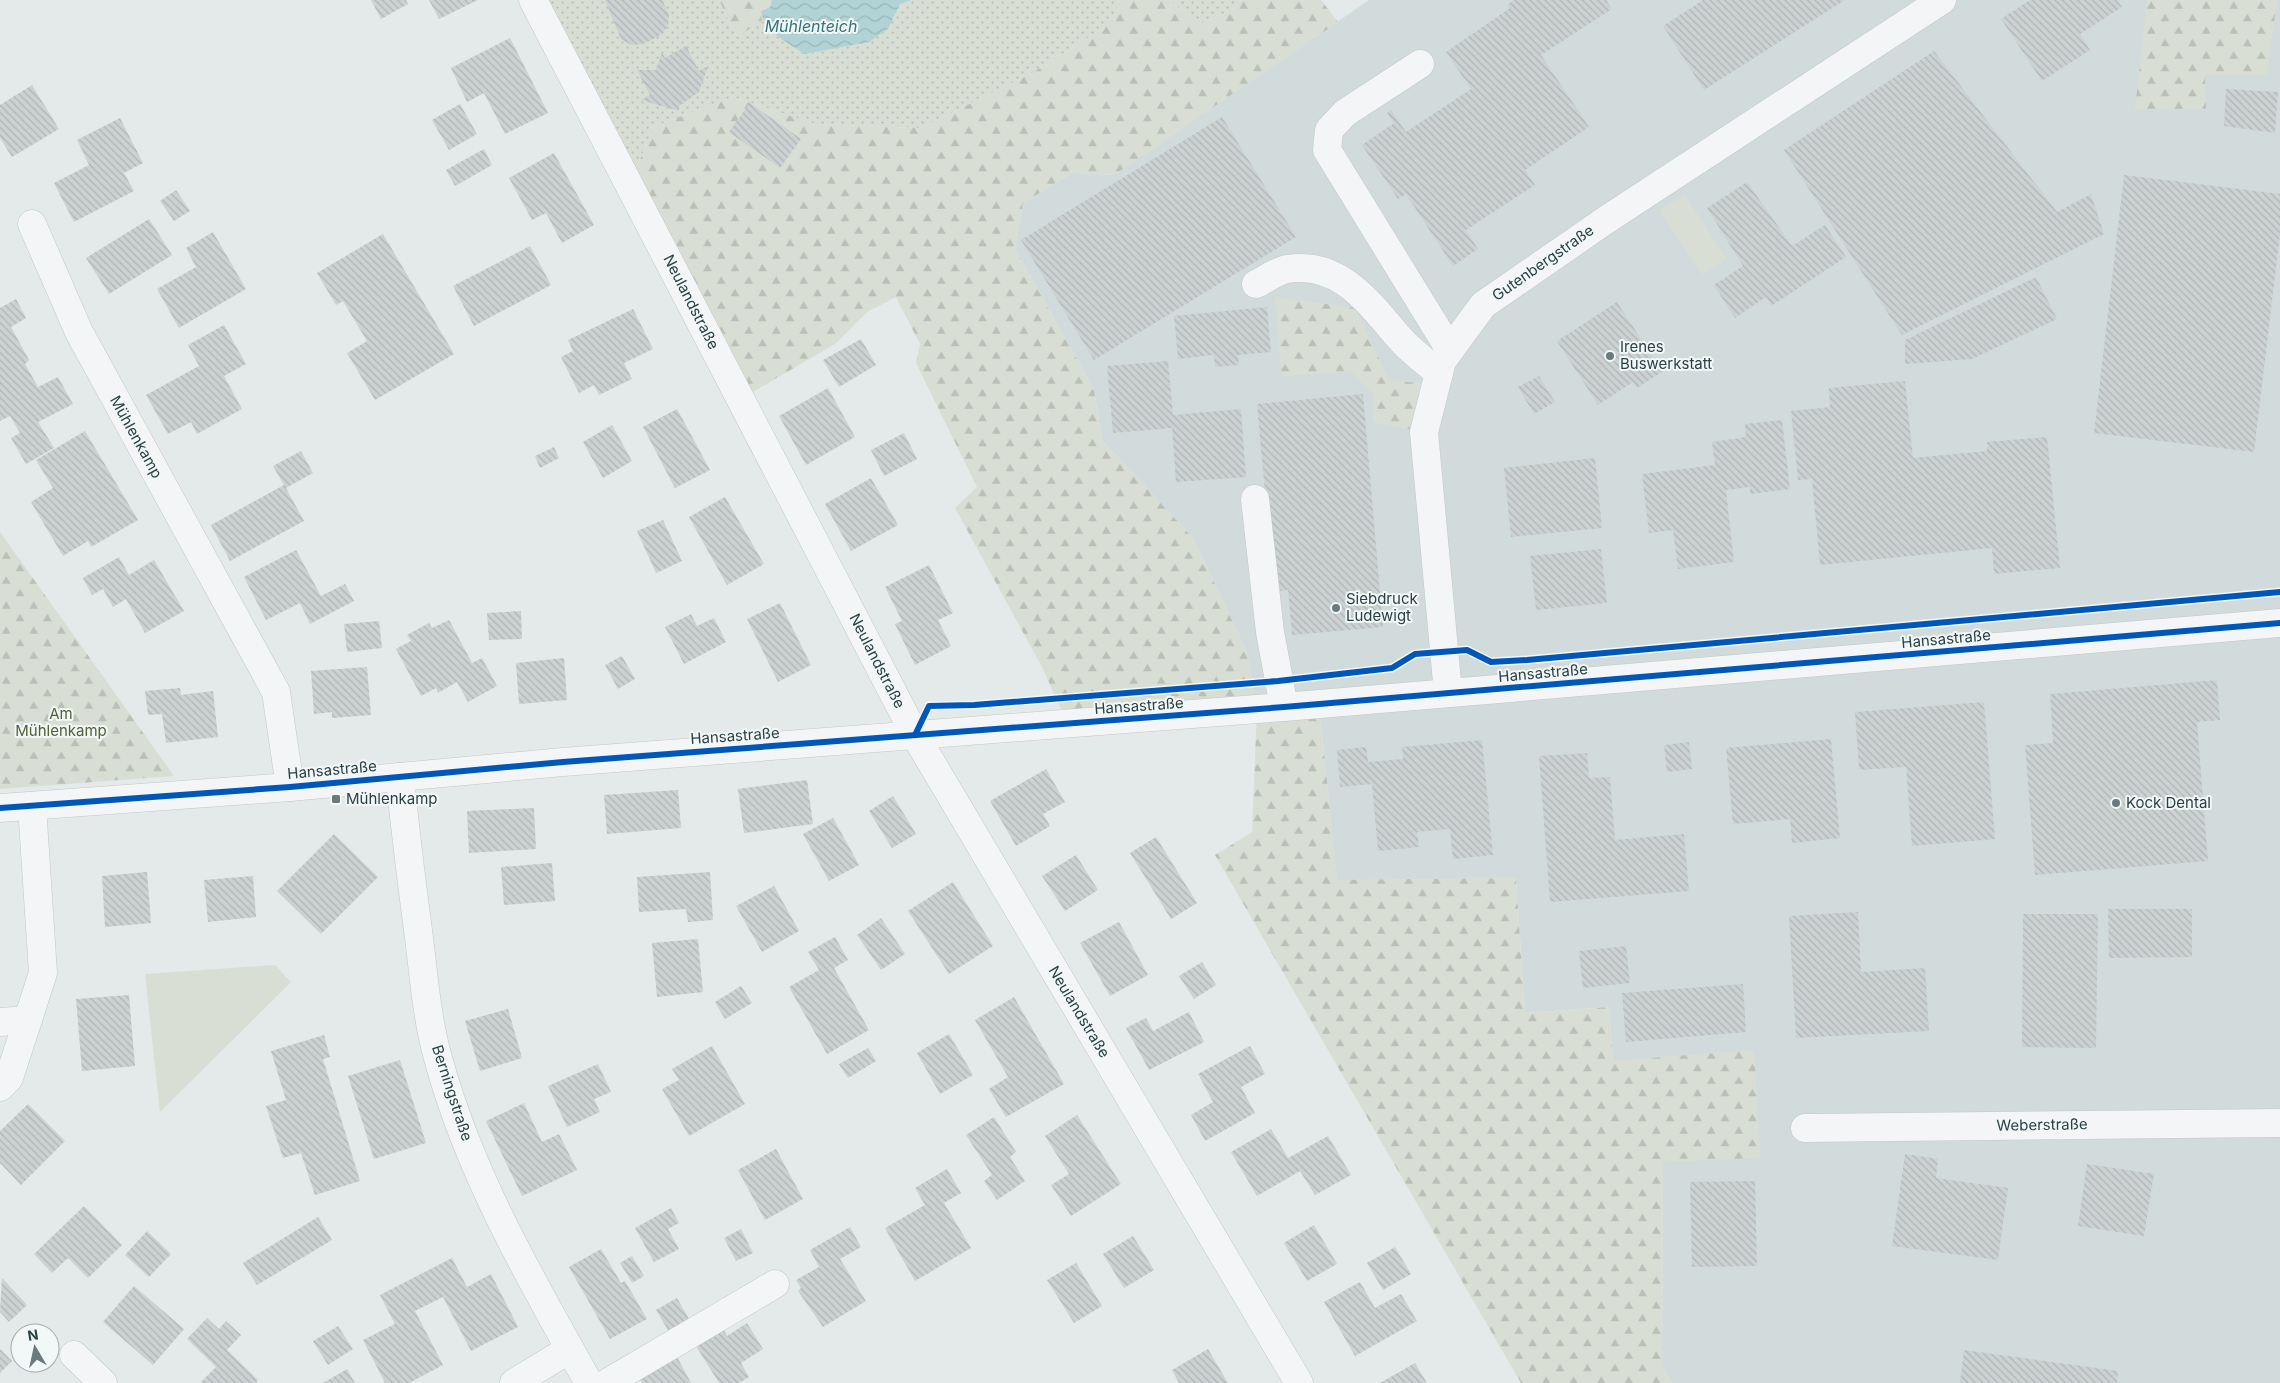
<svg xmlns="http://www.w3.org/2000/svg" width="2280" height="1383" viewBox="0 0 2280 1383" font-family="Inter,sans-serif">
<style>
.built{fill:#d2dbdc}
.grass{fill:url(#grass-dots)}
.forest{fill:url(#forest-firs)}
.green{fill:#d9ded4}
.water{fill:url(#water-waves)}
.building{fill:url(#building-back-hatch)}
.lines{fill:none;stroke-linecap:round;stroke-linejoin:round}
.minor-casing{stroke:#c2c7c7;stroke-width:29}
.minor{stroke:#f3f5f6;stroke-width:28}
.cycleway-casing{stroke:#f2f7f8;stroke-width:9}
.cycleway{stroke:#0057b8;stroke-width:6}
.poi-dot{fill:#6a7a7e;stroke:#f2f7f8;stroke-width:2}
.labels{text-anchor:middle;stroke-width:4;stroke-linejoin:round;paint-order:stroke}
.street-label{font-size:15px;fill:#293f44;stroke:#f2f7f8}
.poi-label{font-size:15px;fill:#293f44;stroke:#f2f7f8;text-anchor:start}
.park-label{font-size:15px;fill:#516036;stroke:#f2f7f8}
.water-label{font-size:16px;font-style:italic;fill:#327379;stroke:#f2f7f8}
</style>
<defs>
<pattern id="grass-dots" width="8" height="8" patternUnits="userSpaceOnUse" patternTransform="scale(1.25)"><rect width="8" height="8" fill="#d9ded4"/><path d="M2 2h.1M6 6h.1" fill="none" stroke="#bac0b7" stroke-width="1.8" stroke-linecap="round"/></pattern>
<pattern id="forest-firs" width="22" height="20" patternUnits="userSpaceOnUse" patternTransform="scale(1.25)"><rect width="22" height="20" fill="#d9ded4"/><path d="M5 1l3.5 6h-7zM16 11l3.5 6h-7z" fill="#bac0b7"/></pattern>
<pattern id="water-waves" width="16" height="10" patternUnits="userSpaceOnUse" patternTransform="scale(1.25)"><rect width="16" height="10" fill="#b2d3d5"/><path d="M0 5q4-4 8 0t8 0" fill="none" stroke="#99b6b8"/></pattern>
<pattern id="building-back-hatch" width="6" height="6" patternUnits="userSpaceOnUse" patternTransform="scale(1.25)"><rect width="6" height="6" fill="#ccd1d2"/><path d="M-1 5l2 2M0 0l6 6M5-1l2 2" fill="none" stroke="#afb4b6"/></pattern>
</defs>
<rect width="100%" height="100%" fill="#e4e9e9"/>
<polygon class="built" points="1369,0 2280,0 2280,1383 1672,1383 1662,1366 1663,1161 1613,1061 1609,1007 1525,1013 1516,878 1337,881 1319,704 1257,709 1246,650 1193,538 1102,440 1094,390 1015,249 1023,203 1072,173 1114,175"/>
<g class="grass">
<polygon points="540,0 719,0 737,37 760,11 888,29 900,4 912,0 1119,0 1114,21 1032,73 921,128 815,124 733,97 655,126 636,168 637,198"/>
<polygon points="1171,0 1242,0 1233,10 1203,23 1178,8"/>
</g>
<g class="forest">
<polygon points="719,0 772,0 770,6 761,11 762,21 737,37"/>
<polygon points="1119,0 1171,0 1178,8 1203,23 1233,10 1242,0 1321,0 1338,22 1114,175 1072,173 1023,203 1015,249 1094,390 1102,440 1193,538 1246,650 1257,709 1319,704 1337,880 1516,878 1525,1013 1609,1007 1613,1061 1754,1050 1760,1158 1663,1162 1662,1366 1672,1383 1521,1383 1215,855 1252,832 1257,709 1061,709 1042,667 955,508 977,487 916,363 920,344 896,297 867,312 835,344 741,399 637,198 636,168 655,126 733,97 815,124 921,128 1032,73 1114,21"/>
<polygon points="2147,0 2277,0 2267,75 2205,75 2206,110 2135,109"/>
<polygon points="1275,297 1355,308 1389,380 1436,385 1424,432 1373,422 1373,394 1352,372 1282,376"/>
<polygon points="0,532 174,776 0,789"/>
</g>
<g class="green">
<polygon points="1685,195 1727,259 1703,275 1659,210"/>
<polygon points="275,965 291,982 160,1112 145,974"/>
</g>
<path class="water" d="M772 0H912L900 4 888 29 869 42 805 54C788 43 765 32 761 11L770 7Z"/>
<g class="building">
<polygon points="371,0 406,0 408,4 381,19"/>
<polygon points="429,0 478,0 439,19"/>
<polygon points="605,0 662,0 669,15 668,27 659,36 643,44 631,45 621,39"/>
<polygon points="1514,0 1606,0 1612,9 1541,55 1589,127 1525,170 1535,185 1466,230 1478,249 1453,266 1406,194 1398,199 1362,145 1394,123 1387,113 1391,110 1406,132 1471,89 1446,52 1510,8 1507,5"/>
<polygon points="1703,0 1845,0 1704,90 1663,26"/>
<polygon points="2030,0 2117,0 2122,7 2080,34 2090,50 2042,81 2001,19"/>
<polygon points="510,38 548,113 505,134 484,93 467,102 451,68"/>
<polygon points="686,46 699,71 708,66 699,92 679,106 679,111 641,100 650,95 637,70 656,70 662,52 665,58"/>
<polygon points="1934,51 2057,212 2091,194 2104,234 1902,335 1784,150"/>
<polygon points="32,85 59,129 12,157 0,138 0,105"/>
<polygon points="2226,89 2278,92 2275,133 2224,126"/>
<polygon points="750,103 801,139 780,168 729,132"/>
<polygon points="460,104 477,134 449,150 432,120"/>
<polygon points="1222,117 1296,237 1094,360 1021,240"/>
<polygon points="120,118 143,163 124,173 134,191 74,222 54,183 89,165 77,140"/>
<polygon points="484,149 492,165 455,186 446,170"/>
<polygon points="554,153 594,225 562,243 546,213 532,220 509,178"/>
<polygon points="2124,175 2280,194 2280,234 2254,452 2094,433"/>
<polygon points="1747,182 1792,246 1825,225 1846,257 1771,306 1766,297 1735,318 1714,285 1743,266 1707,208"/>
<polygon points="176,190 190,211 174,221 160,201"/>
<polygon points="149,219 172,255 109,294 86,258"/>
<polygon points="213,232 246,289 179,328 157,289 196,267 186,248"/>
<polygon points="383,234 454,354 375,400 347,353 367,341 343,301 336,305 317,273"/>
<polygon points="530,246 551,285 474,326 453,286"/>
<polygon points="2036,277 2057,319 1972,359 1905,364 1905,340"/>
<polygon points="16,299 26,318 11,327 29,360 25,364 38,387 58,377 73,404 38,422 54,448 26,464 11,438 20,433 10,416 0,421 0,308"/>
<polygon points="1617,302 1662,372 1637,388 1633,382 1598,405 1557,341"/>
<polygon points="1267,307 1271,352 1238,355 1239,365 1215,367 1214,355 1178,359 1174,316"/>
<polygon points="633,309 653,349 624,363 632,379 599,395 594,385 579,393 561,357 573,351 568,340"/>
<polygon points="224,325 246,364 224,376 242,409 197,434 191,422 168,434 146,395 199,366 188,345"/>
<polygon points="861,339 876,365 839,387 823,360"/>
<polygon points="1168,361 1173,415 1241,409 1246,477 1176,482 1172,428 1113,433 1107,366"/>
<polygon points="1539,376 1555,402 1534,414 1518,387"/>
<polygon points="1905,381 1913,458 1987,451 1987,442 2047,437 2060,568 1994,574 1992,548 1820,565 1812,479 1798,480 1791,411 1830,407 1829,388"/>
<polygon points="828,388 855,437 806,465 779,416"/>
<polygon points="1363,394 1383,627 1292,635 1288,590 1274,592 1257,404"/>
<polygon points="677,409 710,470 675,488 643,427"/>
<polygon points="1782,420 1790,489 1750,494 1750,487 1726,490 1734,562 1678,569 1673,530 1649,533 1642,474 1715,465 1712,442 1746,437 1745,424"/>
<polygon points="612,425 632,461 603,478 583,442"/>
<polygon points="85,431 138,520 91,547 88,541 63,556 31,502 53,488 36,460"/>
<polygon points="904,433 917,459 884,476 871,450"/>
<polygon points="554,447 559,458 540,468 535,456"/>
<polygon points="301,451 313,473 286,488 304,521 230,561 211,525 284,485 273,466"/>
<polygon points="1595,458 1602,528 1511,537 1504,468"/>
<polygon points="871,478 898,525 851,551 825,504"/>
<polygon points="725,497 764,564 727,585 689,517"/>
<polygon points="663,520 682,561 656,573 637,531"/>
<polygon points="1601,549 1607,603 1536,610 1530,556"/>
<polygon points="296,550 321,596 345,584 354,601 310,624 300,603 266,620 244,577"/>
<polygon points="119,557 129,575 154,560 184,611 145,633 126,599 113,607 103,589 92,595 83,578"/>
<polygon points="929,565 953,613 938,620 951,646 915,665 895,624 902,621 885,587"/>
<polygon points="780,603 811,665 778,682 747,619"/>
<polygon points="521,611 522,639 489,640 487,613"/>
<polygon points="691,614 697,626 714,618 726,642 684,664 665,627"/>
<polygon points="449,620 472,663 482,658 497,686 468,702 457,682 438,693 436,688 421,696 396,649 411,641 407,635 429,623 432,628"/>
<polygon points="379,621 382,648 347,652 344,624"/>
<polygon points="622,656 635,679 618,689 605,665"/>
<polygon points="564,658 567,700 519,704 516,663"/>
<polygon points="367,667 371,715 332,718 332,712 314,714 311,671"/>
<polygon points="2217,680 2220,720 2197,722 2208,861 2035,875 2025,745 2053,743 2050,694"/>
<polygon points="180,688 181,695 213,691 218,737 166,743 162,714 148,715 145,691"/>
<polygon points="1984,702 1995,839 1912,846 1906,767 1859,770 1855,712"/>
<polygon points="1831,739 1840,838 1792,843 1790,819 1733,824 1726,748"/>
<polygon points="1482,740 1493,855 1453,859 1450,829 1417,832 1419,847 1378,851 1372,784 1340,787 1337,750 1366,747 1368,762 1403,759 1402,747"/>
<polygon points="1689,742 1692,769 1667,772 1664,745"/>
<polygon points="1587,753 1589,778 1610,777 1615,840 1684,834 1689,891 1550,902 1539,756"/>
<polygon points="1046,769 1065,802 1043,814 1050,826 1016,846 990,801"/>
<polygon points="807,780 813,824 744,833 738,789"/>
<polygon points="678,790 681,828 607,834 604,795"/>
<polygon points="893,796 916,834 892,848 869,811"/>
<polygon points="534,808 536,849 469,853 467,811"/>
<polygon points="833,818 859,865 829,881 803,834"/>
<polygon points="334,834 378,877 321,934 277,891"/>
<polygon points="1156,837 1197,903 1171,919 1130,853"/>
<polygon points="1076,855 1098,890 1065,911 1042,876"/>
<polygon points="552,863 555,901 504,905 501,867"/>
<polygon points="147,872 151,923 105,927 102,876"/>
<polygon points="710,872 713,920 688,922 686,909 639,912 637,877"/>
<polygon points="253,876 256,917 208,922 204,880"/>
<polygon points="953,882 993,946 949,974 908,911"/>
<polygon points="774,886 799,931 762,952 736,906"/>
<polygon points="2108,909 2192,909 2192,957 2109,958"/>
<polygon points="1858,912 1861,972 1925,968 1929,1031 1796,1038 1789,916"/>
<polygon points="2023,914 2098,914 2096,1048 2022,1047"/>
<polygon points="881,918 905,954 881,970 857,935"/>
<polygon points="1119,922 1148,975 1110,996 1080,943"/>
<polygon points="835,937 848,960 834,968 869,1030 827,1054 789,987 819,970 808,952"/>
<polygon points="698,939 703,992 657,997 652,943"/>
<polygon points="1626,946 1630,983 1583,988 1579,951"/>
<polygon points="1202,962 1216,985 1194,999 1179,976"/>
<polygon points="1743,984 1746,1032 1626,1042 1622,993"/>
<polygon points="741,986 752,1003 725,1019 715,1002"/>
<polygon points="129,995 135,1066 82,1071 76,999"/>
<polygon points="1014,997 1064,1084 1006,1117 989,1089 1008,1077 975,1020"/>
<polygon points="508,1009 522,1058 480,1071 465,1021"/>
<polygon points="1189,1012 1204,1042 1149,1070 1126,1028 1146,1018 1153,1031"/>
<polygon points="949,1034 973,1075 940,1094 917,1053"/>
<polygon points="324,1035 330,1057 323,1059 360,1181 315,1195 301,1153 283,1158 266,1106 286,1100 271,1051"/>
<polygon points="712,1046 745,1104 689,1136 662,1089 679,1080 672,1069"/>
<polygon points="1250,1046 1265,1074 1241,1087 1255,1113 1205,1141 1191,1115 1213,1102 1198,1074"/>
<polygon points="868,1048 876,1061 848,1078 839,1064"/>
<polygon points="400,1060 426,1143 374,1159 348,1076"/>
<polygon points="598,1064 611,1092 594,1099 600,1112 567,1127 548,1086"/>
<polygon points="524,1103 542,1142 559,1134 577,1170 522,1196 486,1121"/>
<polygon points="28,1104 65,1141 21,1185 0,1163 0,1131"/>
<polygon points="1077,1115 1121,1184 1071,1216 1051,1185 1069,1174 1045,1136"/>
<polygon points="994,1117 1016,1152 1010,1157 1025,1181 997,1200 984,1181 992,1175 966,1135"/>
<polygon points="1271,1129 1288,1158 1328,1136 1351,1175 1315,1195 1300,1171 1257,1196 1231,1152"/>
<polygon points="776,1149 803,1199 765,1220 738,1170"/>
<polygon points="1905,1154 1938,1159 1936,1178 2008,1188 1998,1260 1892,1246"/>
<polygon points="2087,1164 2154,1174 2144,1236 2078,1226"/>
<polygon points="947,1169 961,1193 944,1203 971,1248 915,1281 885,1228 925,1205 915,1188"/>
<polygon points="1755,1181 1757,1266 1692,1267 1690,1182"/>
<polygon points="84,1206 122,1245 88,1278 68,1258 52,1273 34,1254"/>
<polygon points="671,1208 679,1223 668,1229 679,1249 654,1262 635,1228"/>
<polygon points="318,1217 332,1240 257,1285 243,1263"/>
<polygon points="1314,1225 1337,1264 1307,1281 1284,1243"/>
<polygon points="850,1227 861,1247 840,1259 866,1301 823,1327 798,1291 801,1288 796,1280 819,1267 810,1250"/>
<polygon points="741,1229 753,1253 736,1261 724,1238"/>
<polygon points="147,1231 171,1254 149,1277 125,1255"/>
<polygon points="1133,1236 1154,1270 1124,1288 1103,1254"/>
<polygon points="1395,1247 1411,1274 1383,1290 1367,1263"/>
<polygon points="601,1249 621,1283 625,1281 647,1319 610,1339 569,1267"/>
<polygon points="632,1256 644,1276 632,1283 620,1263"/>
<polygon points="452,1258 467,1287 491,1274 518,1327 471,1351 443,1297 415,1311 443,1365 409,1383 385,1383 363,1340 395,1324 380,1295"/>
<polygon points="1076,1263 1102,1306 1074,1323 1047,1280"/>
<polygon points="2,1278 27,1305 9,1322 0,1312"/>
<polygon points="1360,1282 1375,1308 1401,1294 1417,1321 1355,1356 1324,1302"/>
<polygon points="134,1286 184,1329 153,1365 103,1322"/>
<polygon points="677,1298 689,1319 669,1332 656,1310"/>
<polygon points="207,1318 219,1329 226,1321 241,1335 227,1350 258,1380 256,1383 200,1383 216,1367 187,1339"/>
<polygon points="747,1323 763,1349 741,1363 749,1377 739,1383 719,1383 696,1346 723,1328 727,1336"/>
<polygon points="338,1326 353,1349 328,1365 313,1341"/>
<polygon points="0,1349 12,1361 0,1373"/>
<polygon points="1208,1349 1228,1383 1179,1383 1172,1370"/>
<polygon points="1964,1350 2118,1371 2117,1383 1960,1383"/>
<polygon points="675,1353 691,1383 642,1383 637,1373"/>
<polygon points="1415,1363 1427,1383 1380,1383"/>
<polygon points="347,1369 355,1383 323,1383"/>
</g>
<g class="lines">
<defs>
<g id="minor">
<polyline points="533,0 915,735 1299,1383"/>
<polyline points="1420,64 1345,113 1329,130 1327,150 1450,350"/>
<polyline points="32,224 79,332 276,692 290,787"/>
<path d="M1256 284C1266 279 1277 271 1287 269 1343 260 1372 308 1404 343 1415 354 1427 363 1439 373"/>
<polyline points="1255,499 1270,632 1284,707"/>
<polyline points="1448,693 1424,432 1442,361 1450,350 1483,305 1606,220 1942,0"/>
<path d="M400 777C405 831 412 885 419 938 424 978 427 1019 438 1058 469 1173 531 1280 589 1383"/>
<polyline points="0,808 290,787 563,762 1284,707 2280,623"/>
<polyline points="0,1022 28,1020"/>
<polyline points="0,1087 9,1078 43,973 32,806"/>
<polyline points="1805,1128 2280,1123"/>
<polyline points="74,1355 103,1383"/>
<polyline points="514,1383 570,1349"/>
<polyline points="607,1383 775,1284"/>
</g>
</defs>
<use href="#minor" class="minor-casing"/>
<use href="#minor" class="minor"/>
<defs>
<g id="cycleway">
<polyline points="915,735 929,706 974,705 1278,681 1392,668 1415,654 1467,650 1491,662 1527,660 2280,592"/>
<polyline points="0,808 290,787 563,762 1284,707 2280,623"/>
</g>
</defs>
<use href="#cycleway" class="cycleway-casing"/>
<use href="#cycleway" class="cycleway"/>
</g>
<g class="poi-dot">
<circle cx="1610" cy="356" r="5"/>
<circle cx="1336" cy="608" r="5"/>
<rect x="331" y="794" width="10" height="10" rx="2.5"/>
<circle cx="2116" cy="803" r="5"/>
</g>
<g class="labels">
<g class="street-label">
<text transform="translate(1543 263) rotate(-35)" y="5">Gutenbergstraße</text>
<text transform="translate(691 302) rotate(63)" y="5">Neulandstraße</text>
<text transform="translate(136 437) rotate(61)" y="5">Mühlenkamp</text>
<text transform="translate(1946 639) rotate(-5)" y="5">Hansastraße</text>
<text transform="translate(877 661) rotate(63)" y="5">Neulandstraße</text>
<text transform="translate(1543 673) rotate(-5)" y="5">Hansastraße</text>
<text transform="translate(1139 706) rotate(-4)" y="5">Hansastraße</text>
<text transform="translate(735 736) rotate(-4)" y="5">Hansastraße</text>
<text transform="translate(332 770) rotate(-5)" y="5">Hansastraße</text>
<text transform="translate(1079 1012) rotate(59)" y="5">Neulandstraße</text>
<text transform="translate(452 1093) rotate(72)" y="5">Berningstraße</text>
<text transform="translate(2042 1125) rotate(-1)" y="5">Weberstraße</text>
</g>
<g class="poi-label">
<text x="1620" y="352">Irenes<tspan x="1620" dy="17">Buswerkstatt</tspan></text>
<text x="1346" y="604">Siebdruck<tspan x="1346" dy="17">Ludewigt</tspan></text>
<text x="346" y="804">Mühlenkamp</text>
<text x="2126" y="808">Kock Dental</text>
</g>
<g class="park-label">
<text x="61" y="719">Am<tspan x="61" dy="17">Mühlenkamp</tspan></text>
</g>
<g class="water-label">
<text x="811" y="32">Mühlenteich</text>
</g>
</g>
<g transform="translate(35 1348) rotate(351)"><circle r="24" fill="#f2f7f8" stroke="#a2adb0"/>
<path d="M0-4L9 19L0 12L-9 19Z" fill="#6a7a7e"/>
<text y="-8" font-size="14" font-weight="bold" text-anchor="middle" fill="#293f44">N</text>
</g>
</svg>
